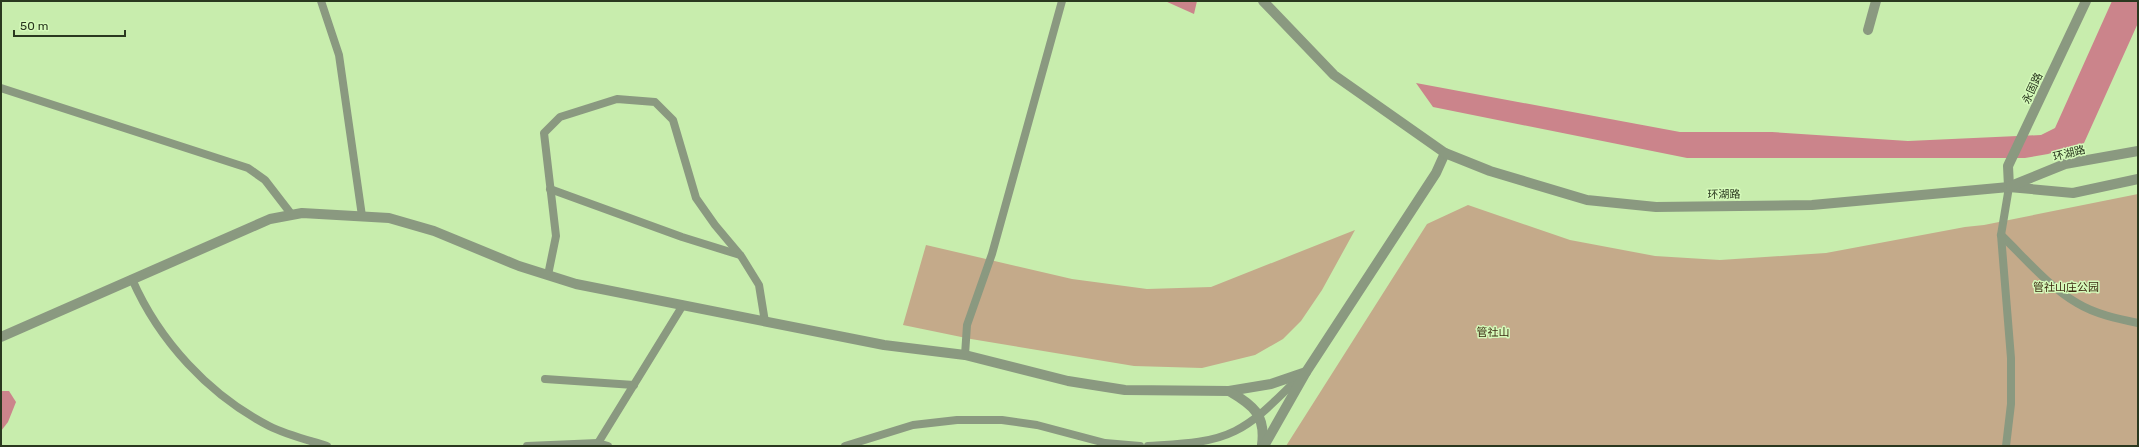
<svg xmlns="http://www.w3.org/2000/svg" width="2139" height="447" viewBox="0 0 2139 447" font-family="Rubik,'Noto Sans SC',sans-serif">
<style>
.green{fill:#c4aa8a}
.water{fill:#cb848b}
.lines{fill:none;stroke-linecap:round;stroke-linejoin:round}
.service{stroke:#8a9980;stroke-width:8}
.minor{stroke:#8a9980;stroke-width:10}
.tertiary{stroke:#8a9980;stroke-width:10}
.labels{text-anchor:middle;stroke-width:3;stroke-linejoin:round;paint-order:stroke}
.street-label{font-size:11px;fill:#2a381f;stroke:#d5faba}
.park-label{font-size:11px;fill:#3c2910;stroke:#d5faba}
</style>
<rect width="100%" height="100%" fill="#c8edad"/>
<g class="green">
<polygon points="2138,194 2138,446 1286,446 1427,224 1468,205 1570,240 1655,256 1720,260 1826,253 1965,227 1984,225"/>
<polygon points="1355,230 1322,290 1301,321 1283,339 1255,355 1202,368 1134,366 971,339 903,325 926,245 1072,279 1147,289 1211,287"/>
</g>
<g class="water">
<polygon points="1165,1 1197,1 1194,14"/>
<polygon points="2112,1 2138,1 2138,23 2084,143 2048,154 2025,158 1687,158 1433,107 1416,83 1680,132 1772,132 1908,141 2041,135 2055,128"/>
<polygon points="1,391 9,391 16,402 8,422 1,431"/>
</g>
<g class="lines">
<g class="service">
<polyline points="321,1 339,55 362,216"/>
<polyline points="1,88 248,168 265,180 292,215"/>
<polyline points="550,189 682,237 740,255"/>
<path d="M2001 235C2025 258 2048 286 2077 303 2095 314 2118 319 2138 323"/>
<polyline points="548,275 556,236 544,133 560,117 617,99 655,102 673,120 696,198 715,225 741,256 759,285 765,322"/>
<path d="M132 279C159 341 209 395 269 426 287 435 308 440 327 446"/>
<polyline points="965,355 967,325 992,254 1062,1"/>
<polyline points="545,379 634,385"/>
<polyline points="598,443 683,305"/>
<polyline points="527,446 598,443 608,446"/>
<polyline points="845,446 913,425 957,420 1002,420 1037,425 1105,443 1140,446"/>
<path d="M1148 446C1177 444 1209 444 1235 431 1260 419 1281 394 1301 376"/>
<polyline points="2006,446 2011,404 2011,358 2001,235 2009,187"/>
</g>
<g class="minor">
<polyline points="1868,30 1876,1"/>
<polyline points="2009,187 2008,166 2086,1"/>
<polyline points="1,337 270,219 302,213 389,218 434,231 519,266 576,284 884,345 965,355 1068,381 1125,390 1229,391 1271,384 1306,372"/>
<path d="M1229 391C1253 405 1266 415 1262 445"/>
<polyline points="1264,446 1306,372 1436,173 1445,153"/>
</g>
<g class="tertiary">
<polyline points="1263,1 1334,75 1445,153 1490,171 1587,200 1656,207 1812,205 2009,187 2073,193 2138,179"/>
<polyline points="2011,186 2065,164 2138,151"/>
</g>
</g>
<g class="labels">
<g class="street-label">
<text transform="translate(2032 88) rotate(-65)" y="4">永固路</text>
<text transform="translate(2069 153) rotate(-14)" y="4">环湖路</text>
<text transform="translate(1724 194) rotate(-1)" y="4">环湖路</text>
</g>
<g class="park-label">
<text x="2066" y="291">管社山庄公园</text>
<text x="1493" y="336">管社山</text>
</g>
</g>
<rect width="2139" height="447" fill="none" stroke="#2a381f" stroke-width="4"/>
<path d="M14 30v6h111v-6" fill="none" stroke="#2a381f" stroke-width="2"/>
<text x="20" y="30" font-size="12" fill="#2a381f" stroke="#d5faba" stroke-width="3" paint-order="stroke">50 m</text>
</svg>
